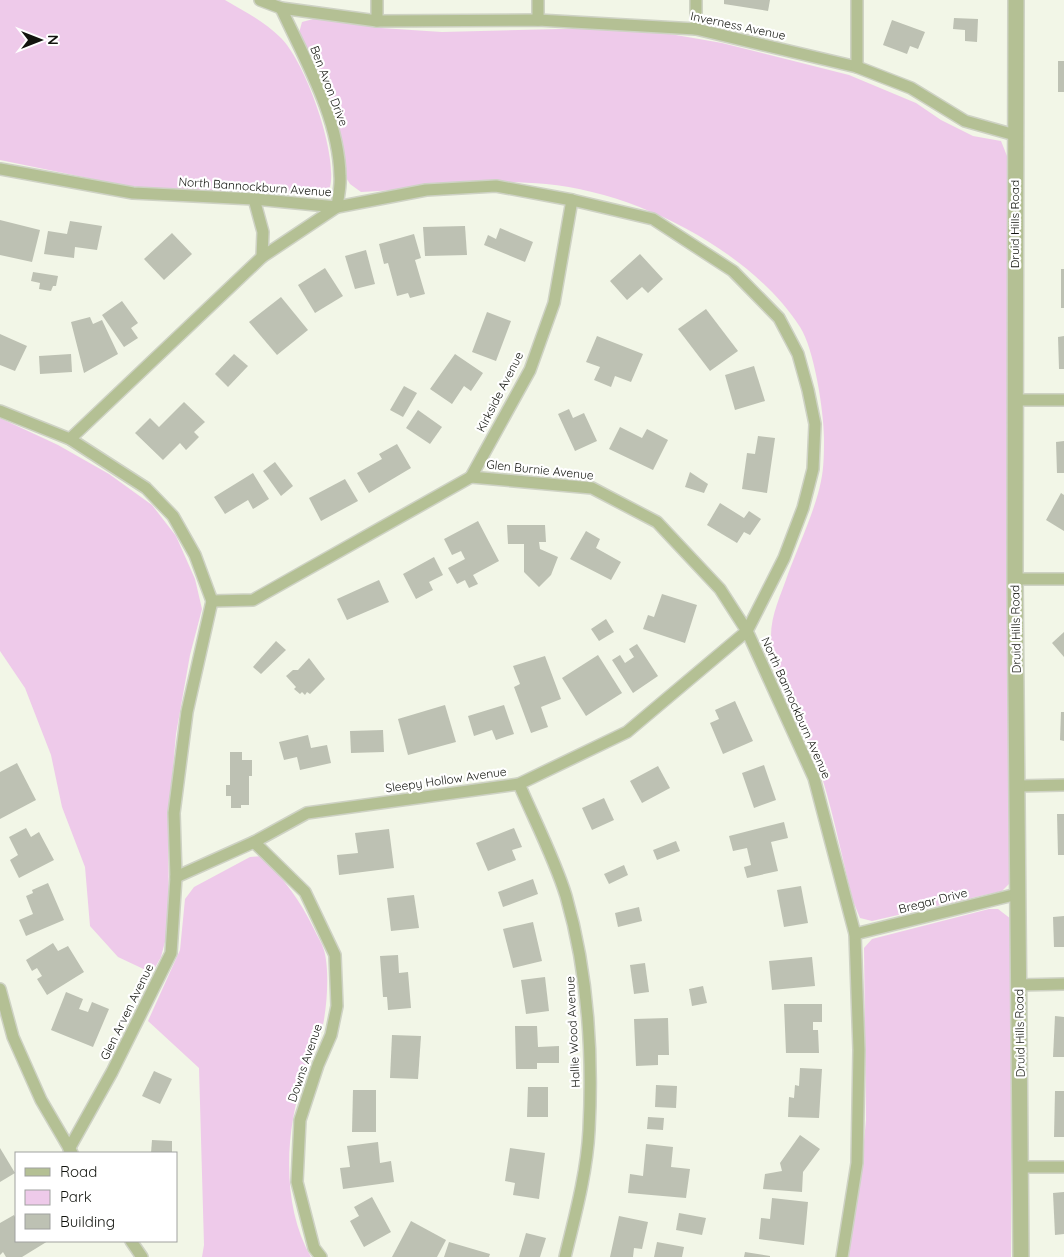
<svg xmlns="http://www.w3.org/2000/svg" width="1064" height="1257" viewBox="0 0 1064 1257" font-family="Quicksand,sans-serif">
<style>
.green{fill:#eecaea}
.building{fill:#bdc1b3}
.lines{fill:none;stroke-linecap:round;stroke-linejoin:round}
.minor-casing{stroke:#ced2c4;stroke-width:14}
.tertiary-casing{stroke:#ced2c4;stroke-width:18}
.minor{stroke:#b4c094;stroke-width:11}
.tertiary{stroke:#b4c094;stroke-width:15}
.labels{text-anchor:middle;stroke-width:4.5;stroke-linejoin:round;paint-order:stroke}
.street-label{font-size:12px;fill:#12140e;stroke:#fff}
</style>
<rect width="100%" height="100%" fill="#f2f6e7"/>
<g class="green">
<path d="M0 0H225C244 11 265 22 281 38 306 63 338 154 330 187L322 193 298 194 162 190 122 185 0 160Z"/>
<path d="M317 18 381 28 442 32 601 28 670 34 722 43 849 75 916 103 941 120 973 136 1001 141 1009 161 1011 871 1010 883 1002 891 872 921 860 918 853 901C841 854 832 805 816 759 804 725 770 671 771 636 771 614 781 595 788 574 798 547 816 508 821 481 824 468 824 451 824 438 824 412 814 348 800 327 750 250 636 192 546 184 483 178 423 189 361 192L350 184 345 176 340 137 325 89 299 33 302 22Z"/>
<polygon points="0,418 58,445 109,474 152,505 176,536 195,579 202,609 190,655 176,734 168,826 169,914 167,934 161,957 152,973 118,957 90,926 85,867 62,807 51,755 25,688 0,651"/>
<path d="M261 856C284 879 300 900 314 929 317 936 322 943 324 950 330 971 327 1012 321 1033 317 1048 309 1062 304 1076 285 1131 281 1205 311 1257H202L204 1245 199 1068 148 1021 180 950 185 899 194 887 250 857Z"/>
<polygon points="989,909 998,909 1011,919 1011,1257 848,1257 861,1173 866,1120 864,948 872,939"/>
</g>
<g class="building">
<polygon points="724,0 770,0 768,11 724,4"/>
<polygon points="954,18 978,19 977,42 965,41 965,30 953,29"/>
<polygon points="892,20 925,32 918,49 910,46 907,54 883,45"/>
<rect x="1058" y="61" width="6" height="31"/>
<polygon points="0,220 40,230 32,262 0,255"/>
<polygon points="70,221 102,226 97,250 75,247 74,258 44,254 48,231 67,234"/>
<polygon points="465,226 467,255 425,256 423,227"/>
<polygon points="500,228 533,242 525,262 484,245 488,235 496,239"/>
<polygon points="172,233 192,254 164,280 144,259"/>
<polygon points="414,234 421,258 415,260 425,294 410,298 408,293 397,296 388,263 384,264 379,244"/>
<polygon points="366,250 375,284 355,289 345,256"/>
<polygon points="640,254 663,279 648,293 642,287 627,300 610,281"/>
<polygon points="325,268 343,296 315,313 298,285"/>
<rect x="1061" y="269" width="3" height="39"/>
<polygon points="33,272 58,276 56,286 53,286 51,291 39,289 40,283 31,281"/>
<polygon points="281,297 308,330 277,355 249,322"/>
<polygon points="122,301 138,323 131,328 138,338 124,347 102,315"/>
<polygon points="706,309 738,351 710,371 678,329"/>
<polygon points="487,312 511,321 496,361 472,352"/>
<polygon points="90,317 93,324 102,320 118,354 84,373 71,322"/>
<polygon points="0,334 27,346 15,371 0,365"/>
<polygon points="597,336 643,354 631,382 615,376 611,387 594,380 600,367 586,362"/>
<polygon points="1064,336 1064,369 1059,369 1058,337"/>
<polygon points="71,354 72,372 40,374 39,356"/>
<polygon points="234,354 248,366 228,387 215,374"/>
<polygon points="455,354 483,373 471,391 464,386 452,404 430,389"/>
<polygon points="754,366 765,401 735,410 725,375"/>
<polygon points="404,386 417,393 403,417 390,410"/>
<polygon points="184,402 205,422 194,432 199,437 186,450 180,443 163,460 135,433 150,418 159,427"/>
<polygon points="569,409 573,418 584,413 597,441 575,451 558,414"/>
<polygon points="418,410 442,427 430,444 406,428"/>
<polygon points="620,427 642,438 647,429 668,440 653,470 609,449"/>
<polygon points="758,436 775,438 767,493 742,489 747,453 755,454"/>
<polygon points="1064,441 1064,473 1057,473 1056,442"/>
<polygon points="397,444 411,468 369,493 357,473 382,459 379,454"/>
<polygon points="275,462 293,486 281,496 263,471"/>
<polygon points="690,472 708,484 704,493 685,487"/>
<polygon points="253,473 269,499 253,509 248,500 225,514 214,497"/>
<polygon points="345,479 358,501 321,521 309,498"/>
<polygon points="1061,493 1064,495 1064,531 1046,520"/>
<polygon points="720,503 744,518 749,511 761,519 750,535 744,532 737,543 707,525"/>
<polygon points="478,521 499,561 473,575 478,584 469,588 465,580 457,584 448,568 465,559 461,551 452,555 444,539"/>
<polygon points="507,525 545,525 546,542 539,542 540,549 558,557 551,575 539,587 524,572 524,544 508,544"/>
<polygon points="586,531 600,539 596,548 621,562 611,580 570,559"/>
<polygon points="434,557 443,575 429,582 433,590 416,599 403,574"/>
<polygon points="379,580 389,602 347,620 337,599"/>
<polygon points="662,594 697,605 685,643 643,629 648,615 654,617"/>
<polygon points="606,619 614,632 599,641 591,629"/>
<polygon points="1064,632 1064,657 1052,643"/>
<polygon points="276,641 286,650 261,674 253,667"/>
<polygon points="637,644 658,676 633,693 612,660 620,655 625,663 634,657 629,649"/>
<polygon points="598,655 622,693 586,716 562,678"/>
<polygon points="545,656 561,699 541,707 548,727 531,733 514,687 520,684 513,666"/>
<polygon points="309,658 325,679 310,694 307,692 305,695 302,692 300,694 294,689 296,687 286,676 293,670 298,670"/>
<polygon points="735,701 753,741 723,754 710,723 719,719 715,710"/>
<polygon points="445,705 456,742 408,755 398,719"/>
<polygon points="504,705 514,734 496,740 492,730 474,736 468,716"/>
<polygon points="1061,712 1064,712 1064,741 1060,740"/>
<polygon points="383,730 384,752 351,753 350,731"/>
<polygon points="308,735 311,748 327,745 331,763 300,770 297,757 284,760 279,742"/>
<polygon points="230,752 242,752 242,760 252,760 252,776 249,776 249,805 241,805 241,808 231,808 231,796 226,796 226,785 230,785"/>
<polygon points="17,763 36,800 0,819 0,772"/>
<polygon points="764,765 776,800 754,808 742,773"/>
<polygon points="658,766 670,788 642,803 630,781"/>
<polygon points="604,798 614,820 592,830 582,808"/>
<polygon points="1057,814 1064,814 1064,855 1058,855"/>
<polygon points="784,822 788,838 771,842 778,871 747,878 744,867 751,865 747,848 733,851 729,836"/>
<polygon points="26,828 31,837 39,832 54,860 19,878 10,860 18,855 9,837"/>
<polygon points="514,828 522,847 512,850 516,860 488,871 476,843"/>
<polygon points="389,829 394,868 339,875 337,855 358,853 355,833"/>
<polygon points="676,841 680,851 657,860 653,850"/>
<polygon points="624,865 628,875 609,884 604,874"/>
<polygon points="533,879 538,894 503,907 498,892"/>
<polygon points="48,883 64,920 26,936 19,920 33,914 26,896 33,893 32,890"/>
<polygon points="801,886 808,923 784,927 777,890"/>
<polygon points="414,895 419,928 391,931 387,898"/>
<polygon points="639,907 642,921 618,927 615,913"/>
<polygon points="1064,916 1064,947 1054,947 1053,917"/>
<polygon points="533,922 542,961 513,968 503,929"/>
<polygon points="53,943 58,951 68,946 84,972 47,995 37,979 42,976 37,968 32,971 26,960"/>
<polygon points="398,955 399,973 408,972 411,1008 388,1010 387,997 383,997 380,956"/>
<polygon points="812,957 815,986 772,990 769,961"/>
<polygon points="645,963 649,992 634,994 630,965"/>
<polygon points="545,977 549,1011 526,1014 521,980"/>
<polygon points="703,986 707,1003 692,1006 689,989"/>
<polygon points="66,992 83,999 79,1009 88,1012 92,1002 109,1009 93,1047 51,1030"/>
<polygon points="784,1004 822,1004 822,1022 813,1022 813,1030 818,1030 819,1053 786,1053"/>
<polygon points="1055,1016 1064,1017 1064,1057 1053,1057"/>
<polygon points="668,1018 669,1055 658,1055 658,1065 636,1066 634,1019"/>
<polygon points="515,1026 537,1026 538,1047 559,1046 559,1063 537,1063 537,1069 516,1069"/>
<polygon points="392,1035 421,1036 418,1079 390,1078"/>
<polygon points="800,1068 822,1069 819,1118 788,1117 789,1097 794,1098 795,1085 799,1086"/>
<polygon points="154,1071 172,1079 160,1104 142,1096"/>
<polygon points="656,1085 677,1086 676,1108 655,1107"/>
<polygon points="528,1087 548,1087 548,1117 527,1117"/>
<polygon points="353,1090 376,1090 376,1132 352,1132"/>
<polygon points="1055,1091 1064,1091 1064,1137 1054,1137"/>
<polygon points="648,1117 664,1118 663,1130 647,1129"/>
<polygon points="800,1135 820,1149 803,1172 802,1192 763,1189 765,1174 782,1171 780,1163"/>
<polygon points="152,1140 172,1141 172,1153 151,1153"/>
<polygon points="378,1142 380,1163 391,1161 394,1182 343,1189 340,1168 350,1167 347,1146"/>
<polygon points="646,1144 673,1147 671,1167 690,1169 686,1198 628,1193 630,1174 643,1176"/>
<polygon points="0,1148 15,1173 0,1182"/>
<polygon points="510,1148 545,1153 539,1199 513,1195 515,1183 505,1181"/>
<polygon points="1064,1192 1064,1234 1055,1235 1053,1193"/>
<polygon points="372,1197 391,1232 364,1247 350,1221 359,1216 354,1207"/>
<polygon points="772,1198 808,1202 804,1245 759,1239 761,1218 770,1219"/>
<polygon points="679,1213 706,1218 702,1235 676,1230"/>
<polygon points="14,1215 16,1219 16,1241 48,1241 22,1257 6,1257 3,1252 0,1255 0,1223"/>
<polygon points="619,1216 648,1222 642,1249 634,1248 633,1257 610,1257"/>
<polygon points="411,1221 446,1240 437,1257 392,1257"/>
<polygon points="526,1233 546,1238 540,1257 519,1257"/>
<polygon points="449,1242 490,1254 489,1257 444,1257"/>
<polygon points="657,1242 684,1247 682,1257 654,1257"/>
<polygon points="745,1252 770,1256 770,1257 744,1257"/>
</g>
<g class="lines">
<defs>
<g id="minor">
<polyline points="260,0 281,8 377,21 538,20 696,29 857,67 911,88 965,121 1015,135"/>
<polyline points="538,0 538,20"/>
<polyline points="696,0 696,29"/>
<polyline points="377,21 377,0"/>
<polyline points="857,67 857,0"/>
<polyline points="0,169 133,193 254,199 337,207 426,190 496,186 572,200 653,219 733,271 779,318 798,354 808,390 815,424 813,469 803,508 784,558 747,631 814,778 855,934 859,1050 857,1163 842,1257"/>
<polyline points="254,199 263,232 262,257"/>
<polyline points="1015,400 1064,400"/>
<polyline points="0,411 70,439 146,488 173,516 195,555 212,601 187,712 174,813 176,877 171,953 112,1072 69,1149"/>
<path d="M70 439 262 257 337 207C338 197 341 186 340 176 339 118 305 60 281 8"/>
<polyline points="471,477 530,370 554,303 572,200"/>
<polyline points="1015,579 1064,579"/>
<path d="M519 784C534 819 555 860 566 896 588 972 593 1052 589 1130 587 1172 575 1216 565 1257"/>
<polyline points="1019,786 1064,785"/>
<polyline points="254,842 305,892 335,955 337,1006 331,1035 318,1065 300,1120 297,1182 314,1248 321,1257"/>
<polyline points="176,877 254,842 307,813 519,784 627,732 747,631 720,589 657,522 592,488 471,477 253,600 212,601"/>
<polyline points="855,934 1017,894"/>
<polyline points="1019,985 1064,984"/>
<polyline points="0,989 13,1037 41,1100 72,1153"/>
<polyline points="1021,1167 1064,1167"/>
<polyline points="131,1241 142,1257"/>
</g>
<polyline id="tertiary" points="1016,0 1015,579 1021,1257"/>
</defs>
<use href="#minor" class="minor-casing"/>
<use href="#tertiary" class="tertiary-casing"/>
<use href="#minor" class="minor"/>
<use href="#tertiary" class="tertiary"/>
</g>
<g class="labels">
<g class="street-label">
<text transform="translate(738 26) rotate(12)" y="4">Inverness Avenue</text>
<text transform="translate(329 86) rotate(69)" y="4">Ben Avon Drive</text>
<text transform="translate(255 187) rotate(4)" y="4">North Bannockburn Avenue</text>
<text transform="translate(1015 224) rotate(-90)" y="4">Druid Hills Road</text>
<text transform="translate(500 392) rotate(-63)" y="4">Kirkside Avenue</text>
<text transform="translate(540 470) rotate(6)" y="4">Glen Burnie Avenue</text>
<text transform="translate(1016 629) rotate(-91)" y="4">Druid Hills Road</text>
<text transform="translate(796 708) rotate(66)" y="4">North Bannockburn Avenue</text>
<text transform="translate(446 780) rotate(-8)" y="4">Sleepy Hollow Avenue</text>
<text transform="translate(933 901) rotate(-14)" y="4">Bregar Drive</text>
<text transform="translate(127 1012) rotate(-64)" y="4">Glen Arven Avenue</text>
<text transform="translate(573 1032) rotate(-93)" y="4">Hallie Wood Avenue</text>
<text transform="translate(1020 1033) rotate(-91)" y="4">Druid Hills Road</text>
<text transform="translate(305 1063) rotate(-71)" y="4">Downs Avenue</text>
</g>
</g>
<rect x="15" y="1152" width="162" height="90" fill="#ffffff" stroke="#a0a19f"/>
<rect x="25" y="1168" width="25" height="8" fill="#b4c094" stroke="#a0a19f"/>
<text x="60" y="1177" font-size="15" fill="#12140e">Road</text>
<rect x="25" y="1190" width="25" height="15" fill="#eecaea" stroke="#a0a19f"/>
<text x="60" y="1202" font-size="15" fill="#12140e">Park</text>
<rect x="25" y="1214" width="25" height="15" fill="#bdc1b3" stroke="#a0a19f"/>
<text x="60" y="1227" font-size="15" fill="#12140e">Building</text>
<g transform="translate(40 40) rotate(90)" stroke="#ffffff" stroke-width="4" paint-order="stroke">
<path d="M0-4L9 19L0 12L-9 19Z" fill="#12140e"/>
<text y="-8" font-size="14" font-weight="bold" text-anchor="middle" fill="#12140e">N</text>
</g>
</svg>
